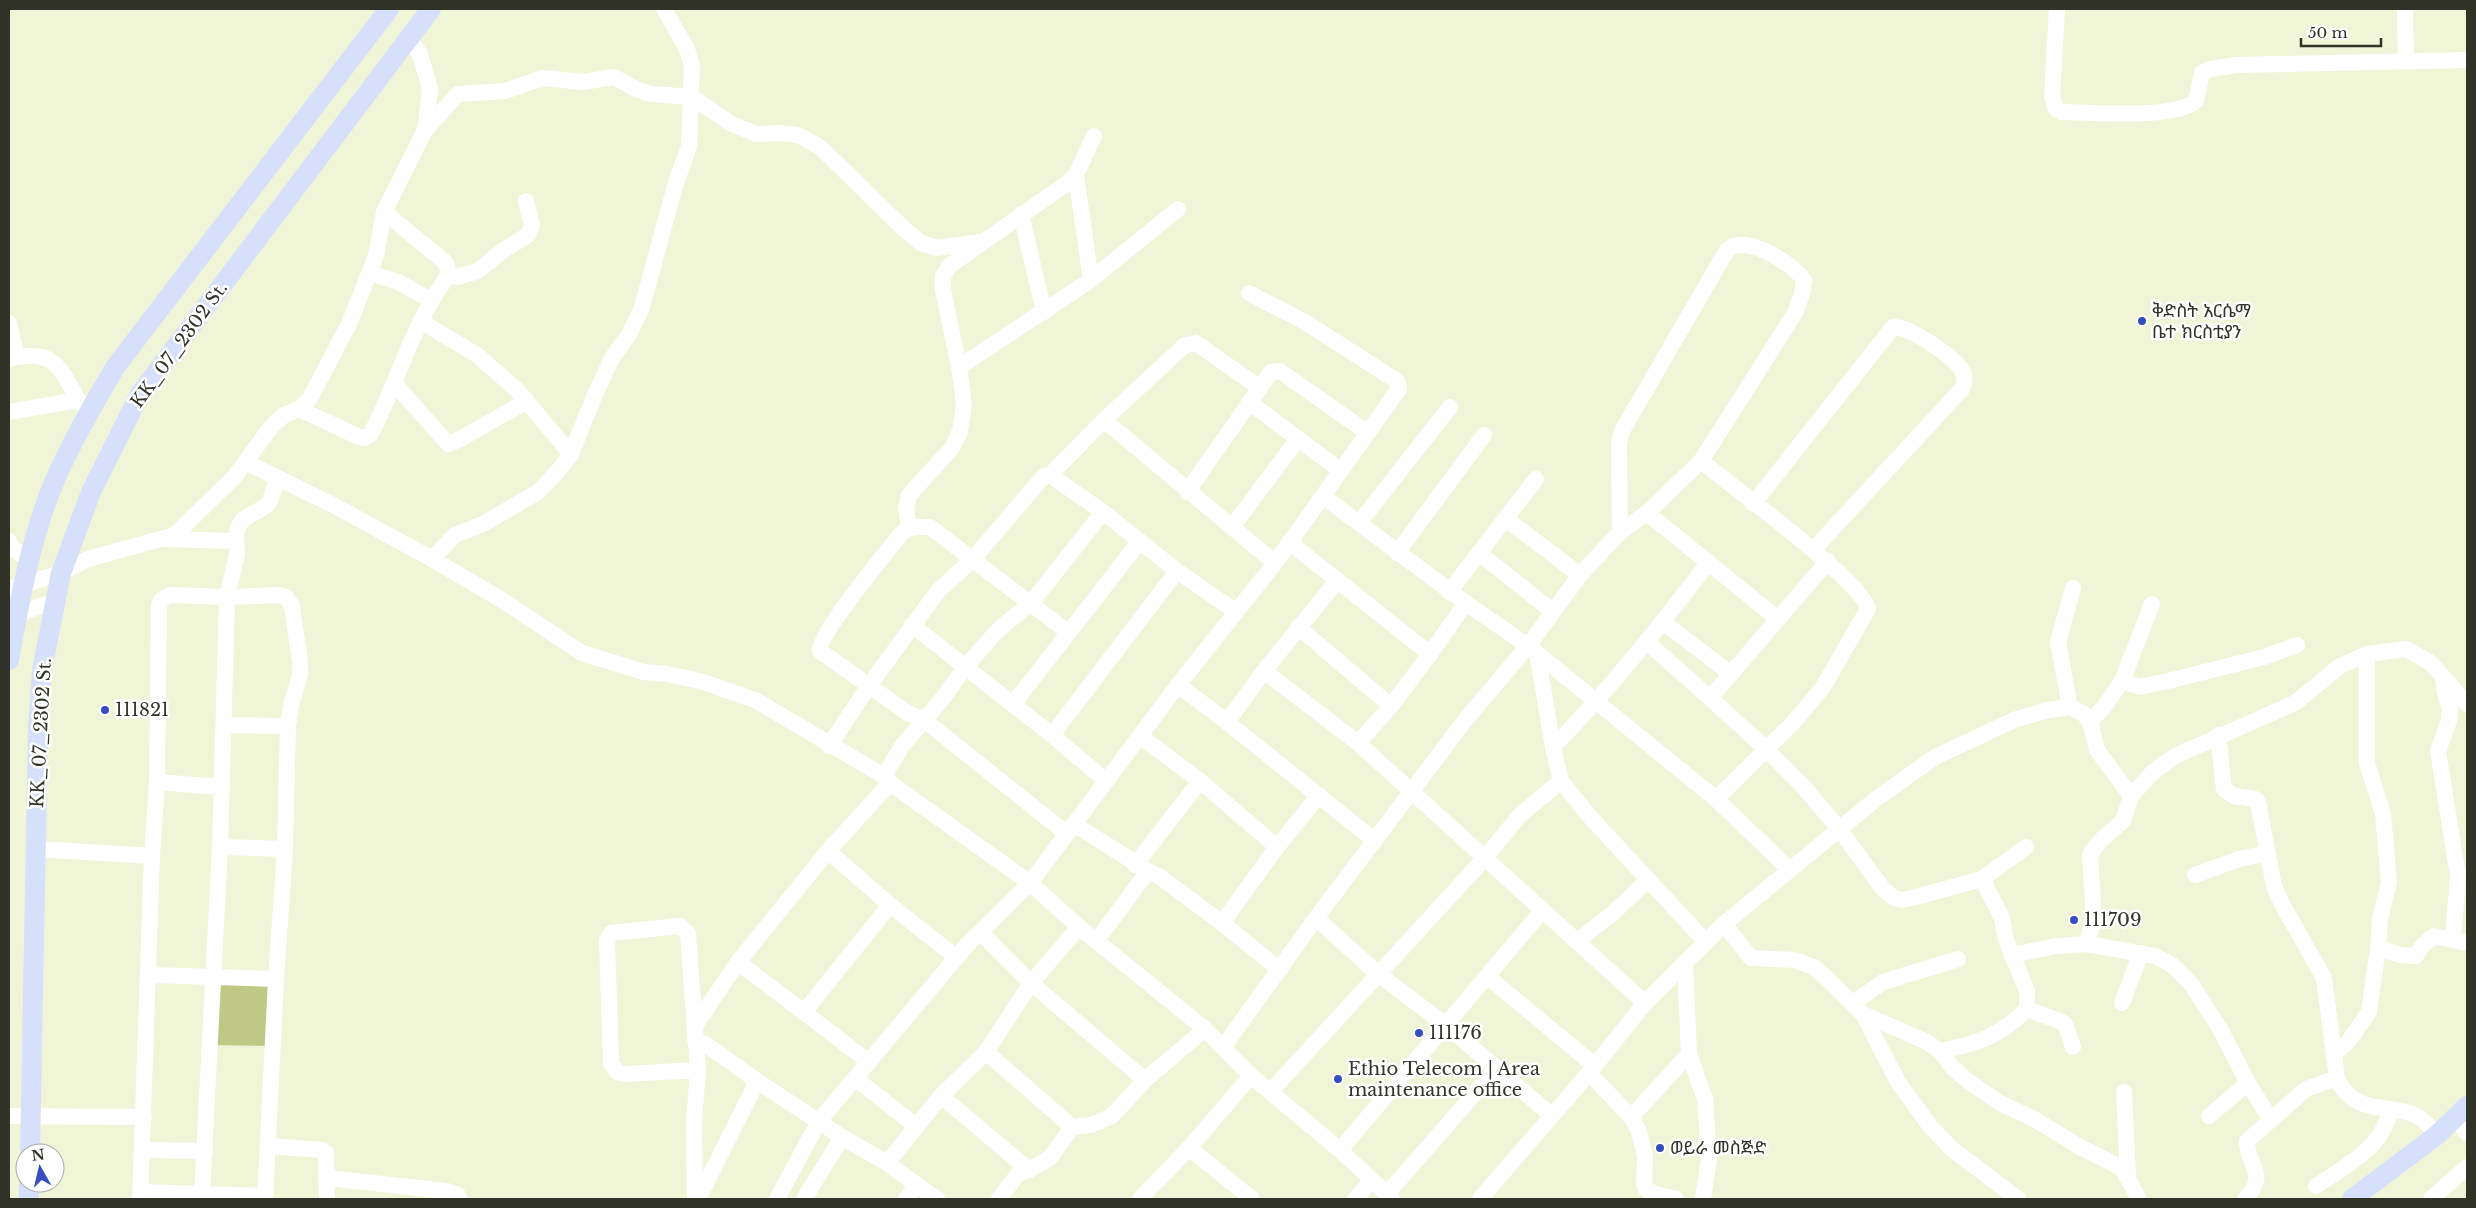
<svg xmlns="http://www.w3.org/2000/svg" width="2476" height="1208" viewBox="0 0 2476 1208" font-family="'Libre Baskerville','Noto Sans Ethiopic',serif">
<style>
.green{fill:#c0c885}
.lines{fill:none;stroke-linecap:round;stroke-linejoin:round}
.minor{stroke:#fff;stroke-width:16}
.major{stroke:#d7e0fb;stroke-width:20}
.poi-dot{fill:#384dbf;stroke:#fff;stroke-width:2}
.labels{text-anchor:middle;stroke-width:5;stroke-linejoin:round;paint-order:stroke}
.poi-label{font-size:18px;fill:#323328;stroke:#fff;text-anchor:start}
.street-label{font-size:18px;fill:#323328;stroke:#fff}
</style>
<rect width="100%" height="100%" fill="#f1f5d7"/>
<polygon class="green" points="212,976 276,979 273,1046 209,1045"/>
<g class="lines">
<g class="minor">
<path d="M2057 9 2052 96 2056 109 2062 112C2094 112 2172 120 2196 101L2202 73 2210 69 2236 65 2467 60"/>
<polyline points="2405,9 2406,61"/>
<polyline points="425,130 458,94 505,91 542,78 583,82 614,77 638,90 651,94 692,97 730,123 756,134 780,133 798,135 820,147 904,229 921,243 937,248 981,242"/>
<polyline points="1076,175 1091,280"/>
<polyline points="1021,214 1044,312"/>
<polyline points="370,273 398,282 431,300"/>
<polyline points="448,275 457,277 478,271 502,251 528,235 532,225 526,201"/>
<polyline points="422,322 477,355 516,389 571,454"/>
<polyline points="9,323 17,357"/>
<path d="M9 359C53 348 59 365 78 400"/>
<polyline points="959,367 1088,282 1178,209"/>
<polyline points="394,383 448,444 460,439 527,401"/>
<polyline points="1249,402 1341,471"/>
<path d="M299 409 357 436 364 438 370 435C395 390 409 335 437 292 444 282 452 273 445 262L384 212"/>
<polyline points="9,412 78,400 84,406"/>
<polyline points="1104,420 1275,563"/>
<polyline points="245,462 333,505 432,559 502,600 582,653 644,672 667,674 700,681 755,700 884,776 890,783 1030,883 1178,685 1227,722 1264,671 1358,743 1645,1003 1589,1073 1480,1199"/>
<polyline points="1050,475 1103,512 1177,571 1235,611"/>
<polyline points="1187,492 1271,372 1280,371 1368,433"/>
<polyline points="1324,497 1466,603"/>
<path d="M1753 504 1893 327C1907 325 1955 357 1962 370 1966 377 1964 383 1962 389L1813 550"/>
<polyline points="1647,513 1778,619 1710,698 1648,643"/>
<polyline points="1506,519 1580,575"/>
<polyline points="1359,523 1450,407"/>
<polyline points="1232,527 1298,439"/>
<polyline points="909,528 906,509 909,495 952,448 960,431 964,404 959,367 943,290 943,276 949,266 1066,184 1076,175 1094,136"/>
<polyline points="165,539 236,541 237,554 227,597 220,847 202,1194"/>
<polyline points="9,541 11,547 30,561"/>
<path d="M236 541C237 512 252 519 269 503L278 478"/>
<polyline points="1289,542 1430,654 1391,706 1358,743"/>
<polyline points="1397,553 1484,435"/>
<polyline points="1479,553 1552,611"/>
<polyline points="432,559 455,535 483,524 538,492 559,470 571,454 594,397 612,358 630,333 642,307 675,186 689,146 692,66 687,49 664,9"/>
<polyline points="9,589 61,573 88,559 175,535 235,476 271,427 284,415 299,409 310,398 349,324 376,256 384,212 425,130 430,89 420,54 409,38"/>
<polyline points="1449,592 1536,479"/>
<polyline points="1778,619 1828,561"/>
<polyline points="9,620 17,614 56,601"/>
<polyline points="1663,622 1731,674"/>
<polyline points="912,625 1052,735 1106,781"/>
<polyline points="1298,627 1391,706"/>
<polyline points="1537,653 1553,747 1561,781 1591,818 1705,941"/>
<path d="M1430 654 1466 603 1528 646 1716 799 1793 723 1823 687 1868 609C1863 582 1729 484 1701 461"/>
<polyline points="1264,671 1337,581"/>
<polyline points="2443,678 2445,694 2450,709 2449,721 2438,751 2458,876 2453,938"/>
<polyline points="2122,681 2140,687 2168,681 2264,657 2297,645"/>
<polyline points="1178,685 1275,563 1399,389 1397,381 1305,322 1249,293"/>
<polyline points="1710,698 1765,748 1801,784 1840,830 1883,889 1894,898 1902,900 1916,897 1982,879 2026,847"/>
<polyline points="1013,704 1140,541"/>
<polyline points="2070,707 2058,642 2073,588"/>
<polyline points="1227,722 1375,841"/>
<polyline points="2090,722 2104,707 2122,681 2152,604"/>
<polyline points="225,725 288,726"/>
<polyline points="1052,735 1177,571"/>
<path d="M2218 735 2224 789 2234 796 2255 799 2258 802 2274 886 2282 904 2324 978 2337 1078C2355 1118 2390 1102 2417 1116 2425 1120 2431 1129 2437 1135"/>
<polyline points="1140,736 1200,781 1277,847"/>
<polyline points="829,746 868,687 938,591 972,560 1044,476 1050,475 1104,420 1185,345 1196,343 1260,388"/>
<path d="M1553 747C1610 689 1659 627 1709 562"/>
<polyline points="884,776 902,746 943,698 966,666 999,629 1031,603 1103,512"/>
<polyline points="157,782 221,787"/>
<polyline points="1716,799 1789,869"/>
<polyline points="1074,824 1148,871 1097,940"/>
<path d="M1066 833 928 723 906 712 820 651C818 634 887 552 901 534 910 526 918 527 930 527L1068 632"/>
<polyline points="220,847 285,849"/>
<polyline points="37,849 152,856"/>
<polyline points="828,851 890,783"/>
<polyline points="1135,865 1200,781"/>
<polyline points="1148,871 1160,877 1222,923"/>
<polyline points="2195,875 2239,859 2267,853"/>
<polyline points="1724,924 1751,958 1795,960 1814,967 1822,974 1863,1014 1898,1082 1930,1126 1952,1149 2018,1199"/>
<polyline points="981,933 1031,983 1145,1080"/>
<polyline points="1577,941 1612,914 1648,880"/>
<polyline points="2086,944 2094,920 2090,854 2102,839 2123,821 2131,796 2153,772 2175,756 2295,703 2340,666 2367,654 2406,649 2431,663 2467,704"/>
<polyline points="2378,948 2401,955 2416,956 2422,946 2434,936 2467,943"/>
<polyline points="2011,955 2056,946 2086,944 2155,956 2172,965 2192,985 2220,1029 2248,1083 2271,1120 2306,1089 2337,1078"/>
<polyline points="738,962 869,1062"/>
<polyline points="1685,963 1689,1054 1705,1099 1709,1158 1703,1199"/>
<polyline points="1280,970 1222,923 1277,847 1319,795"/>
<polyline points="149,975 276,979"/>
<polyline points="1488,977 1594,1065"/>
<polyline points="1645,1003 1724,924 1876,799 1935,757 2014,720 2048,710 2070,707 2084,714 2090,722 2097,750 2131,796"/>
<polyline points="1853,1003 1883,982 1958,959"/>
<polyline points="2122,1003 2141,953"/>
<polyline points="2027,1009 2062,1022 2066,1026 2073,1047"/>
<polyline points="804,1012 890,905 957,958"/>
<polyline points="1863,1014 1927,1042 1940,1051 1952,1067 1969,1082 2000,1103 2036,1120 2080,1147 2122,1168 2139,1199"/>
<polyline points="696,1024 738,962 828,851 890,905"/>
<polyline points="695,1040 707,1045 757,1081 842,1137 887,1163 917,1185"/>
<polyline points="1224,1046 1316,918"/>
<path d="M1940 1051C1977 1044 2000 1036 2027 1009V991L2006 940 2002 918 1982 879"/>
<polyline points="986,1052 1072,1127 1091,1125 1112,1116 1145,1080 1205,1029"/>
<polyline points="2335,1053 2348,1042 2369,1012 2378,948 2380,919 2389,882 2383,814 2367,763 2367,654"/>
<polyline points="1589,1073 1631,1117 1638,1129 1645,1156 1644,1184 1646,1189 1655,1194 1676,1199"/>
<polyline points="856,1079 916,1126"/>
<polyline points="1271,1091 1485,858 1520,815 1561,781"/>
<polyline points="2124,1092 2128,1176"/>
<polyline points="941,1096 1029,1170 1018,1174 999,1199"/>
<path d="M1551 1115 1447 1026 1378 974 1316 918 1466 719 1528 646 1580 575 1620 532 1647 513 1701 461 1795 313 1802 294 1804 280C1792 263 1745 233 1727 250L1622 431 1619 443 1620 532"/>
<polyline points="9,1116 144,1117"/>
<polyline points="2209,1116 2248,1083"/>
<polyline points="1631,1117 1689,1054"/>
<polyline points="2462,1127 2467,1133"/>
<polyline points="269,1146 322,1150 326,1153 327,1199"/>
<polyline points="1189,1148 1252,1199"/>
<polyline points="143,1150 205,1151"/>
<polyline points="1340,1150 1542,911"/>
<polyline points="887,1163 941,1096 986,1052 1031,983 1079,927"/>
<polyline points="1029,1170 1050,1158 1072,1127"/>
<polyline points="327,1178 447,1191 458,1195 460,1199"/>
<path d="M2316 1186C2346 1166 2382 1148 2390 1111"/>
<polyline points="141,1192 265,1196"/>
<polyline points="1387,1194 1497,1068"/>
<polyline points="140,1199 152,856 157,782 159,605 161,600 170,595 227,597 279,595 286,597 292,606 300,662 300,675 291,705 288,726 285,849 276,979 265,1199"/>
<polyline points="695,1199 694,1122 698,1070 688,934 680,926 611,933 607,940 611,1063 617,1072 626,1074 698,1070"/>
<polyline points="698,1199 757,1081"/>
<polyline points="777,1199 819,1121 967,945 1030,883 1079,927 1205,1029 1251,1076 1340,1150 1392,1199"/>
<polyline points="804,1199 842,1137"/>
<polyline points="906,1199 917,1185 937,1199"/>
<polyline points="1140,1199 1189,1148 1251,1076"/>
<polyline points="1355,1199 1372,1180"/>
<path d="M2245 1199C2270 1173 2246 1165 2247 1141L2271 1120"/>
<polyline points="2431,1199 2467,1167"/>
</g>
<g class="major">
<path d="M9 660C20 598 32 531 58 473 75 436 95 401 116 366L389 9"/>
<polyline points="30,1153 38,729 42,670 61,573 91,492 140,394 431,9"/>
<polyline points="29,1199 29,1183"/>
<polyline points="2352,1199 2437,1135 2467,1106"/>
</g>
</g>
<g class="poi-dot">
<circle cx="2142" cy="321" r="5"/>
<circle cx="105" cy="710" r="5"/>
<circle cx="2074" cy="920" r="5"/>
<circle cx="1419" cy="1033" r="5"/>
<circle cx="1338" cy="1079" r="5"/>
<circle cx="1660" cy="1148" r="5"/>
</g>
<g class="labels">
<g class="poi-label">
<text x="2152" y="317">ቅድስት አርሴማ<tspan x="2152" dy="21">ቤተ ክርስቲያን</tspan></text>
<text x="115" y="716">111821</text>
<text x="2084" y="926">111709</text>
<text x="1429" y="1039">111176</text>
<text x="1348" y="1075">Ethio Telecom | Area<tspan x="1348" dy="21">maintenance office</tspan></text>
<text x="1670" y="1154">ወይራ መስጅድ</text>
</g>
<g class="street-label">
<text transform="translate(179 345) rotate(-54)" y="6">KK_07_2302 St.</text>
<text transform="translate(41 733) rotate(-87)" y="6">KK_07_2302 St.</text>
</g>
</g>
<rect width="2476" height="1208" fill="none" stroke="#323328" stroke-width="20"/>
<g transform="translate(40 1168) rotate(352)"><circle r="24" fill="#ffffff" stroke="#adada9"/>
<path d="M0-4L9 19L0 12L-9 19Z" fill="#384dbf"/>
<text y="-8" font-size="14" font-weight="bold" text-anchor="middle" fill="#323328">N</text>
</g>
<path d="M2301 38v8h80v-8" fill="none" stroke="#323328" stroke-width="2.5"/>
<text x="2308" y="38" font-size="15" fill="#323328" stroke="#ffffff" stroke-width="4" paint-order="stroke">50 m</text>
</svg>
